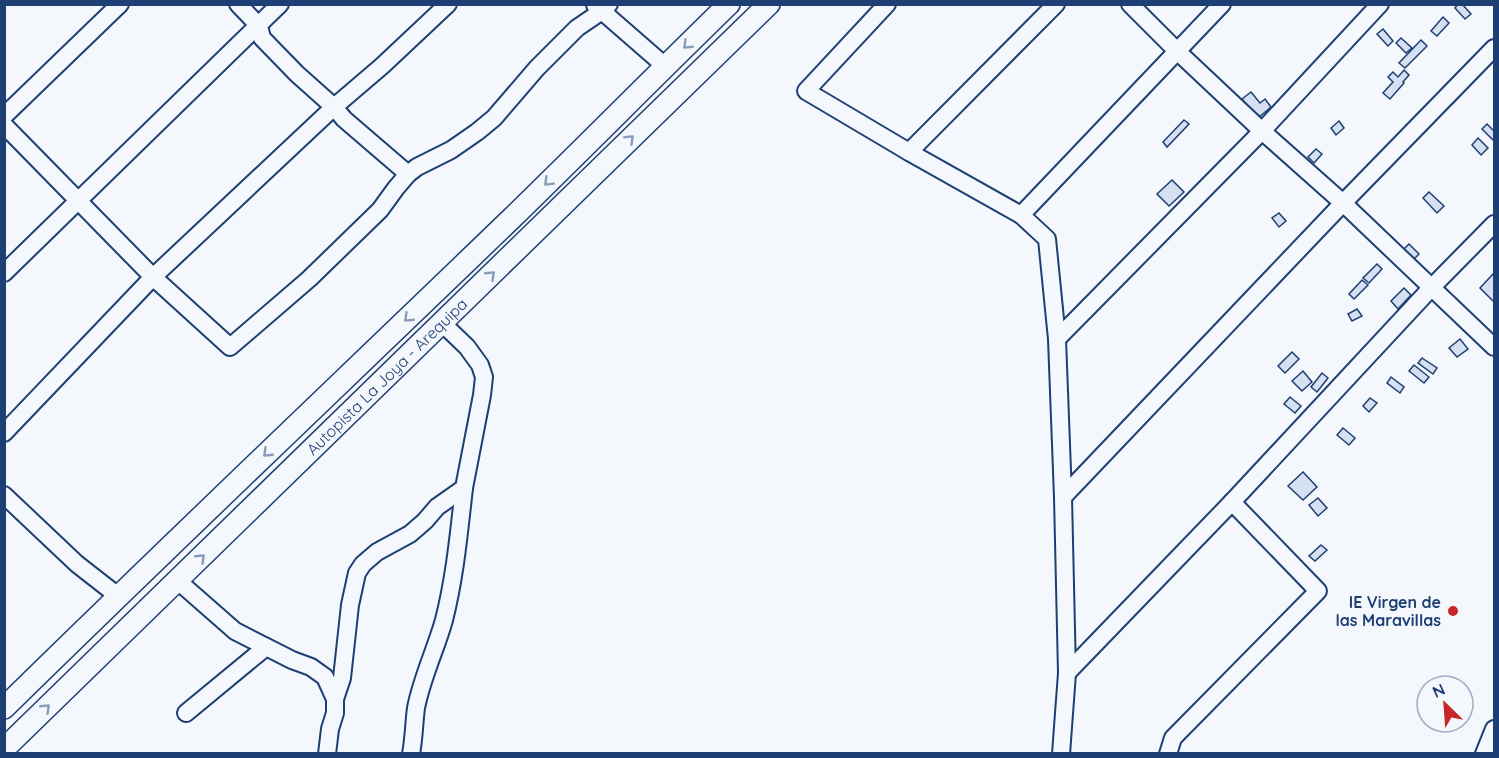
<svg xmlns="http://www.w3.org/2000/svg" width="1499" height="758" viewBox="0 0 1499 758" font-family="Quicksand,sans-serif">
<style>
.building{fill:#d5e0f0;stroke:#1d3f73;stroke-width:1.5}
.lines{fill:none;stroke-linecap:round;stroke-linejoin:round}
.minor-casing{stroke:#1d3f73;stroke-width:20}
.major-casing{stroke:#1d3f73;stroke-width:24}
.minor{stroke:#f4f7fb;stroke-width:16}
.major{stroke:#f4f7fb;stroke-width:21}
.oneway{stroke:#889bb7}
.poi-dot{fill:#c62828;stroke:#f4f7fb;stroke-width:2}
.labels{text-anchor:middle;stroke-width:4.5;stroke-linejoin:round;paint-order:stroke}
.street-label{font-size:16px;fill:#1d3f73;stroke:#f4f7fb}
.poi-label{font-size:16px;font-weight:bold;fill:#1d3f73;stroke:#f4f7fb;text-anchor:end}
</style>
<rect width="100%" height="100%" fill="#f4f7fb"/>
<g class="building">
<polygon points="1458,4 1462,4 1471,14 1465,19 1455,8"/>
<polygon points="1443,17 1449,23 1437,36 1431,31"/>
<polygon points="1383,29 1393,41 1388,46 1377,34"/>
<polygon points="1401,38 1412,48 1406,53 1396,43"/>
<polygon points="1421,40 1427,46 1405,68 1399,63"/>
<polygon points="1404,70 1409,75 1403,82 1404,83 1390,99 1383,93 1393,82 1388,77 1393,72 1398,77"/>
<polygon points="1251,92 1260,103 1265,99 1271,107 1258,118 1242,99"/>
<polygon points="1184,120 1189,124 1167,147 1163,142"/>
<polygon points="1339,121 1344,128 1336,135 1331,128"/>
<polygon points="1487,124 1494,131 1494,141 1482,129"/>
<polygon points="1478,138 1488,148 1481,155 1472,145"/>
<polygon points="1316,149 1322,154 1314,163 1308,157"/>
<polygon points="1172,180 1184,192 1169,206 1157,194"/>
<polygon points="1429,192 1444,206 1437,213 1423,198"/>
<polygon points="1279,213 1286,221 1279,227 1272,218"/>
<polygon points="1409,244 1419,254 1412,261 1402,251"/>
<polygon points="1377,264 1382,269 1369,283 1363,278"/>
<polygon points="1494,273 1494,302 1480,288"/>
<polygon points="1362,280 1368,285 1354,299 1349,294"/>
<polygon points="1404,288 1411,295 1398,309 1391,301"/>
<polygon points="1357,309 1362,316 1352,321 1348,314"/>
<polygon points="1460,339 1468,349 1457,357 1449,348"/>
<polygon points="1292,352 1299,359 1285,373 1278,366"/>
<polygon points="1422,358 1437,368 1433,374 1418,363"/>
<polygon points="1414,365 1429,377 1424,383 1409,371"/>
<polygon points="1303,371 1312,382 1302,391 1292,381"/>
<polygon points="1322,373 1328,378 1317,392 1311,387"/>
<polygon points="1391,377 1404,387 1400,393 1387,383"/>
<polygon points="1290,397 1301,406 1295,413 1284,404"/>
<polygon points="1370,398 1377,403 1369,412 1363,406"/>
<polygon points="1343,428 1355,438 1349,445 1337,435"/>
<polygon points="1303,472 1317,487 1303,500 1288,486"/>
<polygon points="1318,498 1327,508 1318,516 1309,505"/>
<polygon points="1321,545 1327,550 1315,561 1309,556"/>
</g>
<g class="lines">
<defs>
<g id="minor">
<polyline points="238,4 259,26 262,38 297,74 334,107 344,119 408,174"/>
<polyline points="887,4 806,91 909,152 1021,215 1047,239 1057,339 1063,497 1067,673 1061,754"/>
<polyline points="1130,4 1177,51 1262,131 1343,203 1494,347"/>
<polyline points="595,5 665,66"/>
<polyline points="4,116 120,4"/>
<polyline points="4,125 153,277 230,347 309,279 380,210 396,188 408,174 417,167 451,150 477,132 494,118 537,68 577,28 602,11 609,4"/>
<polyline points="909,152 1056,4"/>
<polyline points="1021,215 1222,4"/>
<polyline points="4,273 280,4"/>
<polyline points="1057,339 1262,131 1380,4"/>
<polyline points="4,433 153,277 334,107 382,66 448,4"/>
<polyline points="4,495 77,564 118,596"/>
<polyline points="1063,497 1343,203 1494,48"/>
<polyline points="178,581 235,631 292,660 311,667 325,677 335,699 335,713 330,729 327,754"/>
<polyline points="1067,673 1232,502 1432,287 1494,224"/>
<polyline points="335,699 342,678 350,605 357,573 363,564 377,552 410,534 425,521 437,507 464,488 482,395 484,377 480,365 467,347 442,323"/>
<polyline points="186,713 266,647"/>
<path d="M411 754C414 738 414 723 416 708 422 677 436 649 444 620 455 577 459 532 464 488"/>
<polyline points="1168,754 1173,738 1318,591 1232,502"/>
<polyline points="1484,754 1494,729"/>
</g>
<g id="major">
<path d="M4 708C172 543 343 381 512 218 585 147 656 75 729 4"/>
<path id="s1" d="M4 749 769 4"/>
</g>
</defs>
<use href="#minor" class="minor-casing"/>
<use href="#major" class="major-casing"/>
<use href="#minor" class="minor"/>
<use href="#major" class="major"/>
</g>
<defs><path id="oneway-chevron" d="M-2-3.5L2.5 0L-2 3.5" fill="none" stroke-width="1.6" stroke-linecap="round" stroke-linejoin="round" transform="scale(1.5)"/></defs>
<g class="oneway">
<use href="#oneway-chevron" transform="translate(687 45) rotate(136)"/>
<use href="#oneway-chevron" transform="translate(630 139) rotate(-44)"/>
<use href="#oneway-chevron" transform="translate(548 182) rotate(135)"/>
<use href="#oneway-chevron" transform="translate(491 275) rotate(-44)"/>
<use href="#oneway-chevron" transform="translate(408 318) rotate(136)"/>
<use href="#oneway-chevron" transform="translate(267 453) rotate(136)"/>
<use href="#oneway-chevron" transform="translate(201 558) rotate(-44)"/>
<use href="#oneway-chevron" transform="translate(46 708) rotate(-44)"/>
</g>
<circle class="poi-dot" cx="1453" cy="611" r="6"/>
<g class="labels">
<g class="street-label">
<text dy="6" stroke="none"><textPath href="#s1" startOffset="534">Autopista La Joya - Arequipa</textPath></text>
</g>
<g class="poi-label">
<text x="1441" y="608">IE Virgen de<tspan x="1441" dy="18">las Maravillas</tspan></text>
</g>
</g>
<rect width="1499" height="758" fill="none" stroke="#1d3f73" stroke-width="12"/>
<g transform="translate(1445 704) rotate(335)"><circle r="28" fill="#f4f7fb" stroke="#9eadc5" stroke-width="1.5"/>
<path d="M0-4.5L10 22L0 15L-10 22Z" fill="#c62828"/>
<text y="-9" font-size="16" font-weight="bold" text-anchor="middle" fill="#1d3f73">N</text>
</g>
</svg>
